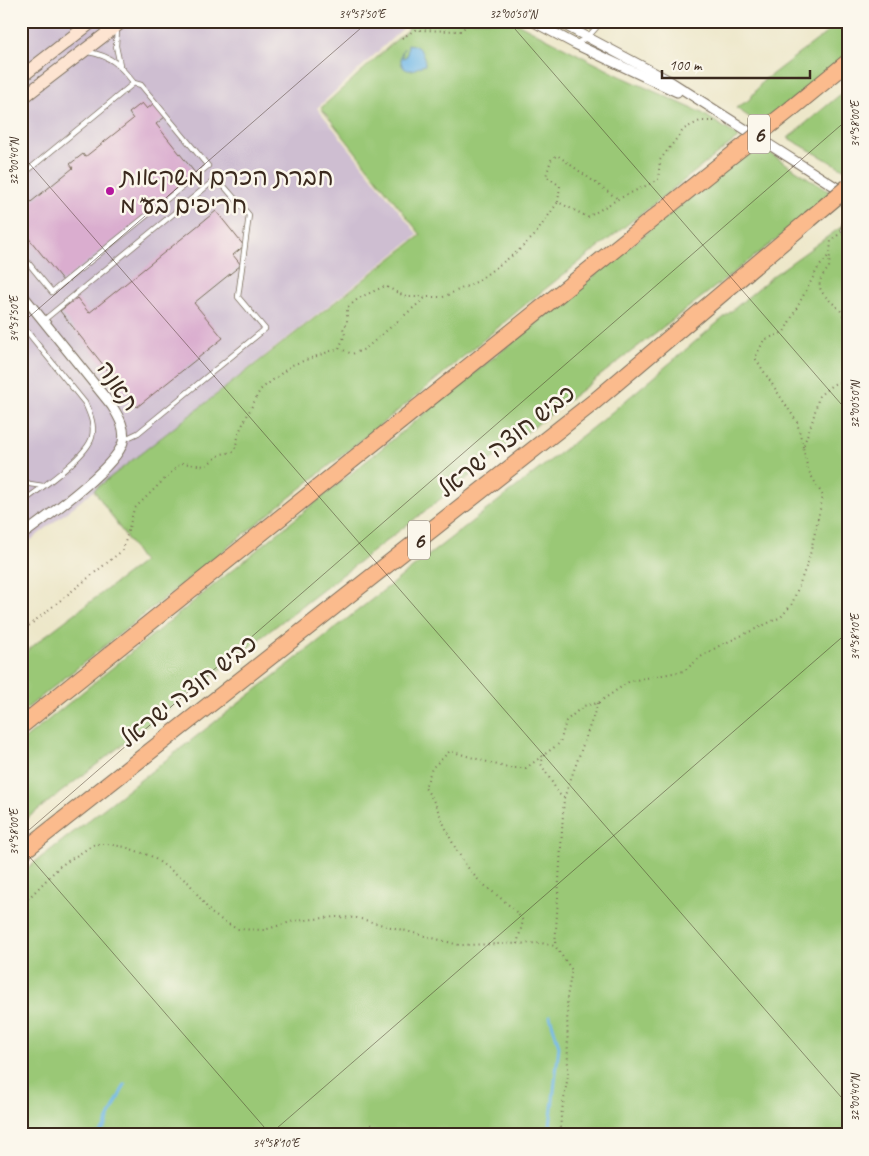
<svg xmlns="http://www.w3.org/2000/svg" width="869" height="1156" viewBox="0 0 869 1156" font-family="Caveat,'Playpen Sans Hebrew',sans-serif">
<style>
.industrial{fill:#cebed1}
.green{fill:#9ac876;stroke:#6a794a}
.water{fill:#6fb7e7;stroke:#557082}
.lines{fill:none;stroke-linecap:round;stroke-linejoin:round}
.stream{stroke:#6fb7e7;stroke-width:3}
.building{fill:#daadcf}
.lane-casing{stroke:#796c5a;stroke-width:6}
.street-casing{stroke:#796c5a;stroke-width:11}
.secondary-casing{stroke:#796c5a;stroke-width:14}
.highway-casing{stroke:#796c5a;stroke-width:18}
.path{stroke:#796c5a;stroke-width:2;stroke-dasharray:1 4;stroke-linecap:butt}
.lane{stroke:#fff;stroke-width:4.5}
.street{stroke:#fff;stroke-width:9}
.secondary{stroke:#fde4d1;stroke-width:12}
.highway{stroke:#fbbb8d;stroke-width:16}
.highway-bridge-casing{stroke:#796c5a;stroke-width:18;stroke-linecap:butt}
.highway-bridge{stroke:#fbbb8d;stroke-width:16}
.ticks{fill:none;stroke:#3b2a1e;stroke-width:1;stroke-opacity:0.45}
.poi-dot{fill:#b5179e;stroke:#fbf7ec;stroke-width:2}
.labels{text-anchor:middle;stroke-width:5;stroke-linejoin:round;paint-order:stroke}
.shield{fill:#fbf7ec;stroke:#75685c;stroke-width:1}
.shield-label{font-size:22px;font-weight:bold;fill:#3b2a1e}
.poi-label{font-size:24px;fill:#3b2a1e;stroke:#fbf7ec;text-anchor:start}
.street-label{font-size:24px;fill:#3b2a1e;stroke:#fbf7ec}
.neatline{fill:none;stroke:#3b2a1e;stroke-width:2}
.ticks-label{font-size:12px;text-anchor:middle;fill:#3b2a1e}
</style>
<rect width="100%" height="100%" fill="#fbf7ec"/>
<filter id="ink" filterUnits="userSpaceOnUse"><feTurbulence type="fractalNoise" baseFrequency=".02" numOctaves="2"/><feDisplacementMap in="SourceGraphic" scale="10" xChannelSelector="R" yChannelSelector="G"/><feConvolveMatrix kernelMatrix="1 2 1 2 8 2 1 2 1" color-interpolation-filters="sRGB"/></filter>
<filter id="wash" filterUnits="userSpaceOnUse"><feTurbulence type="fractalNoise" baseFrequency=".0096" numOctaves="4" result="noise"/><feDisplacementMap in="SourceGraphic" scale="20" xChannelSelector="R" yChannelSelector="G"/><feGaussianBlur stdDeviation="1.12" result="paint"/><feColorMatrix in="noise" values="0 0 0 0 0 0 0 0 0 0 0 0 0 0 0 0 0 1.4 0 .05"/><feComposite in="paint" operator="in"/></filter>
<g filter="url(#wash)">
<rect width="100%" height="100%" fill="#ede7c9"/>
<polygon class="industrial" points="21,21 411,21 317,108 418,235 21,548"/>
<g class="green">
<polygon points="417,21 513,21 618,75 702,113 739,137 526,304 426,388 21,713 21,656 45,636 143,562 94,490 421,235 321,108"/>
<polygon points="842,21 848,21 848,55 761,125 736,108 749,100 763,81"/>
<polygon points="848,88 848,171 847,171 788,138"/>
<polygon points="756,144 834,195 21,823 21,742"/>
<polygon points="848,222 848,1135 21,1135 21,873 606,417 774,275"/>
</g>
<path class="water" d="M408 44C420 45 425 55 425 65 420 66 416 69 412 70 399 72 399 55 404 48L402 53 403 58 407 56Z"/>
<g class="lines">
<g class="stream">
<polyline points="97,1135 104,1128 125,1084"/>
<polyline points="549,1135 559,1046 550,1016"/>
</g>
</g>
<g id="blocks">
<g class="building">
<polygon points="142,103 147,109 154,103 165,117 156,124 196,174 63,281 23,231 21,233 21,210 73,168 70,164 83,154 85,157 133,119 129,113"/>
<polygon points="216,211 244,246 233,255 241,265 194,303 223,338 137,407 60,311 77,298 89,313"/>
</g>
</g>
</g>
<g filter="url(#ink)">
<use href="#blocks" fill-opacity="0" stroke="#796c5a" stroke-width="1"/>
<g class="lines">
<defs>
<g id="lane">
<polyline points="117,29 116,46 120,65"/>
<polyline points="576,43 587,38 602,21"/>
<path d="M21 176 134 83C119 64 111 56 88 52"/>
<polyline points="21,254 52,292 208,166 141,85 134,83"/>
<polyline points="44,320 217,178 249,215 238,297 265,329 138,433 123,440"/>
<path d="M21 324 85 403C90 414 95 425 92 437 87 457 38 490 21 503"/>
<polyline points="21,480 30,484 43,486"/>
</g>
<g id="street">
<polyline points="532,21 575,44 677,92"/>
<polyline points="557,21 668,80 845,193"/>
<polyline points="848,220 846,229 848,234"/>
<path d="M21 293 112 406C119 417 126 429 123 442 117 467 44 519 21 536"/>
</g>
<g id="secondary">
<polyline points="21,77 93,21"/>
<polyline points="21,99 123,21"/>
</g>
<g id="highway">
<polyline points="792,108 848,62"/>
<polyline points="21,726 726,160"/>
<polyline points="21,853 595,401 810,219"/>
</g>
</defs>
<use href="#lane" class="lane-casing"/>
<use href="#street" class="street-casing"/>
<use href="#secondary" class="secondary-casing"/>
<use href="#highway" class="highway-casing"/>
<g class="path">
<polyline points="402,38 415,30 461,31 471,21"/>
<polyline points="558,202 560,186 546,176 551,160 557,155 618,199"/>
<path d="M838 235 831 240 829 268C809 288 825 295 840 310 843 314 845 320 848 325"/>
<polyline points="339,348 345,335 343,328 347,324 347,308 359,298 385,286 406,297 425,297"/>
<polyline points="803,447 797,422 755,358 764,340 784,332 818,268 829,255"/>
<polyline points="21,632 123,550 134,509 181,463 205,466 221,454 234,452 240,430 260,390 292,365 339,348 352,354 365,349 426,297 443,297 476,282 517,252 534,236 558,202 588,217 618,199 658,180 660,160 684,129 700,121 716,121"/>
<polyline points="544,755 541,764 559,794 564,798 555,946"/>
<polyline points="564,798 598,703"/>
<polyline points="21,906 60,866 95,844 107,844 125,847 151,856 189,883 211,913 228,924 237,929 264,930 294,921 335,917 357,918 459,945 541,943 555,946 572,970 567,997 568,1076 561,1116 560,1135"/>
<path d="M517 944 523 921C510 901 487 891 472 873 464 863 453 845 448 833 440 817 436 802 425 788L432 768 450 751 508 768H526L560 743 566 721 583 706 598 703 630 681 684 671 702 656 717 647 781 617 792 604 809 559 823 496 808 470 803 447 813 419 819 396 832 385 848 378"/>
<polyline points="360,1135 372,1124 389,1135"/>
</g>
<use href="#lane" class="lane"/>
<use href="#street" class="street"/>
<use href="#secondary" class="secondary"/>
<use href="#highway" class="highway"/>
<defs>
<g id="highway-bridge">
<polyline points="726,160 792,108"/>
<polyline points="810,219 848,187"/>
</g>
</defs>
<use href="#highway-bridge" class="highway-bridge-casing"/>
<use href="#highway-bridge" class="highway-bridge"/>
</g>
</g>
<path class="ticks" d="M508 21 848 412M21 154 848 1105M21 324 369 21M21 837 848 119M21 847 271 1135M269 1135 848 632"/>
<circle class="poi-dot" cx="110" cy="191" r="5"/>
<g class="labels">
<g class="shield">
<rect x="748" y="114.5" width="22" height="39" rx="4"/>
<rect x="408" y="520.5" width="22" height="39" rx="4"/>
</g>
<g class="shield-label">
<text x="759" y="142">6</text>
<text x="419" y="548">6</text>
</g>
<g class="poi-label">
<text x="120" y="185">חברת הכרם משקאות<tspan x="120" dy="28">חריפים בע"מ</tspan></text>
</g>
<g class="street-label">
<text transform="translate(118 386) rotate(56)" y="8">תאנה</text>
<text transform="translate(506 441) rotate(-38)" y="8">כביש חוצה ישראל</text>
<text transform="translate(188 691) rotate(-38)" y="8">כביש חוצה ישראל</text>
</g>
</g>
<rect width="869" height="1156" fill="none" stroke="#fbf7ec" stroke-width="55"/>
<path d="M662 70v8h148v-8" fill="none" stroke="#3b2a1e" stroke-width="2.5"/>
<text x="669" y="70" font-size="15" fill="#3b2a1e" stroke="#fbf7ec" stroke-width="4" paint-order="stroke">100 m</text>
<rect x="28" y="28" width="814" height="1100" class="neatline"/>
<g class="ticks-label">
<text x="362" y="18">34°57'50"E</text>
<text x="513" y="18">32°00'50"N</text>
<text transform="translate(855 124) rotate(-90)" y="4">34°58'00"E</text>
<text transform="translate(14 162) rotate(-90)" y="4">32°00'40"N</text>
<text transform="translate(14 319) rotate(-90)" y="4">34°57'50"E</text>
<text transform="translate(855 405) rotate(-90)" y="4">32°00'50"N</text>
<text transform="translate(855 637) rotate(-90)" y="4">34°58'10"E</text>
<text transform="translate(14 832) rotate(-90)" y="4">34°58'00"E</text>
<text transform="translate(855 1098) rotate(-90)" y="4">32°00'40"N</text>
<text x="276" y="1147">34°58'10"E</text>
</g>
</svg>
